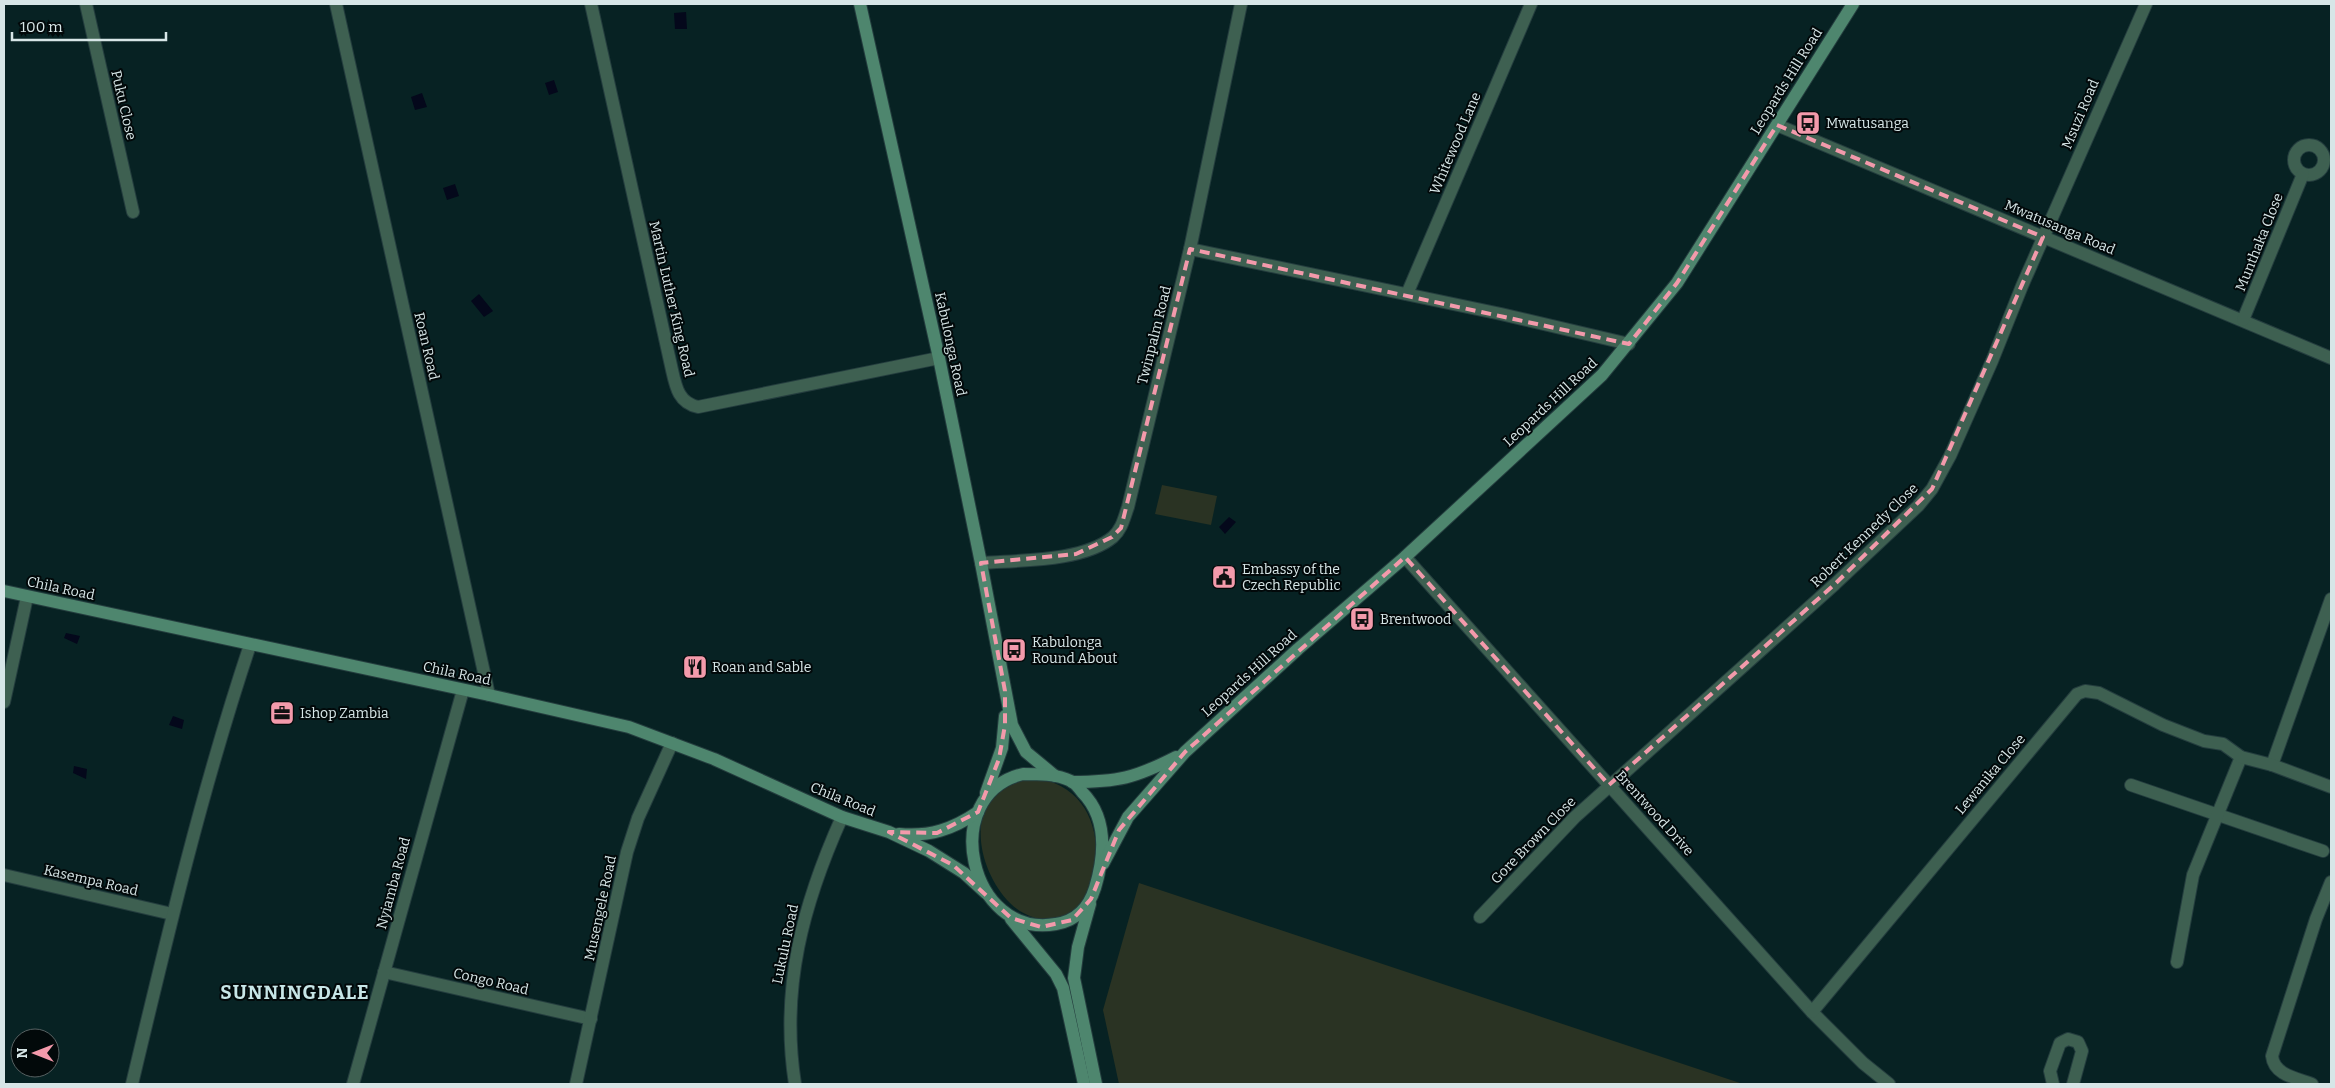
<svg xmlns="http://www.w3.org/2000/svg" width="2335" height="1088" viewBox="0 0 2335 1088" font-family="Bitter,serif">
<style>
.green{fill:#2a3323}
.water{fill:#04081b}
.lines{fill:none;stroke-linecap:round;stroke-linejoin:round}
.street-casing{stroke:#243d3e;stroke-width:14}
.secondary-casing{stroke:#243d3e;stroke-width:14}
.street{stroke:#3e6051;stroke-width:12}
.secondary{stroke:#4e866e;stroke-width:12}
.marked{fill:none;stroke:#f39aab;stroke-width:4;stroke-dasharray:10 6;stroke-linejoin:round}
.labels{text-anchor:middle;stroke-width:4;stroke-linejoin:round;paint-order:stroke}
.street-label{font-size:14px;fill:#d7e6e7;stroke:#02090a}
.poi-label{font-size:14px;fill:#d7e6e7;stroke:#02090a;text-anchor:start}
.district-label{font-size:19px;font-weight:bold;letter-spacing:1px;fill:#c7e6e7;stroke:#02090a}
</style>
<rect width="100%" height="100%" fill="#072223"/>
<g class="green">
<polygon points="1162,485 1217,496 1211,525 1155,514"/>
<path d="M1034 778C1089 784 1106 838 1091 885 1087 895 1079 912 1070 917 1052 927 1023 917 1010 903 978 871 962 802 1016 781 1021 779 1029 779 1034 778Z"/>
<polygon points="1139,883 1743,1084 1119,1084 1103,1010"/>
</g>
<g class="water">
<polygon points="686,12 687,29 675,29 674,13"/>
<polygon points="554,80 558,92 549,95 545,83"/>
<polygon points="422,93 427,107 415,110 411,97"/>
<polygon points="455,184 459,196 447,200 443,188"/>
<polygon points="479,294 493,311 484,317 471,301"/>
<polygon points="1229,517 1236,522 1225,534 1219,527"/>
<polygon points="66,633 80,636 77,644 64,638"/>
<polygon points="173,716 184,720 182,729 169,725"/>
<polygon points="74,766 87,769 86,779 73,773"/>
</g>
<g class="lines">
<defs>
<g id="street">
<polyline points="86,4 133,212"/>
<polyline points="336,4 489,695"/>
<path d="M591 4 672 370C676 388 679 403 698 407L939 358"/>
<polyline points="1777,125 2331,358"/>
<circle cx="2309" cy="160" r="15"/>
<polyline points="1190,249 1501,314 1629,344"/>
<polyline points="1407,294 1531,4"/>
<polyline points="2243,320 2303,174"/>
<polyline points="1405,557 1812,1012 1863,1063 1889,1084"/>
<path d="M981 563C1019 560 1083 562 1113 537 1122 529 1124 518 1128 507L1190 249 1241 4"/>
<polyline points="4,702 27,597"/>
<polyline points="2272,765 2331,599"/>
<polyline points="2131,785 2323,851"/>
<polyline points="4,875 172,914"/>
<polyline points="1480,917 1575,817 1835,584 1918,506 1932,489 1950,456 1992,361 2022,286 2146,4"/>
<polyline points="2177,962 2193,875 2241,757"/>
<polyline points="384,972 591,1019"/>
<polyline points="1812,1012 2077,694 2085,691 2099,693 2163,725 2204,741 2223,744 2241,757 2272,765 2331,787"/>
<path d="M132 1084C167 937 202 789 250 645"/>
<polyline points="353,1084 463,690"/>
<polyline points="576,1084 627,852 638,818 672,743"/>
<path d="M795 1084C780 988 803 904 842 817"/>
<polyline points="2053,1084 2050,1071 2060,1043 2068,1039 2078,1042 2082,1051 2073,1084"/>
<path d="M2312 1084C2296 1078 2274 1075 2272 1056L2316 919 2331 882"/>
</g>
<g id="secondary">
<polyline points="860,4 939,358 981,563 1012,725 1026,752 1055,776"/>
<polyline points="4,591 489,695 629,727 714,759 842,817 889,832 929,851 964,873 986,893"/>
<path d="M1023 774C1038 774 1057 774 1071 781 1075 783 1079 788 1082 792 1108 818 1105 855 1095 888 1089 907 1076 921 1056 924 969 940 937 794 1023 774Z"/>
<path d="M1072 782C1118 782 1135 778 1176 757"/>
<polyline points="986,793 1002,748 1005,716"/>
<path d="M899 834C930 837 953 829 978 812"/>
<polyline points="1103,864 1128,817 1185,752 1298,649 1405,557 1602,375 1677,283 1853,4"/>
<polyline points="1090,904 1078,947 1074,978 1096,1084"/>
<polyline points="1011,919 1056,974 1063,988 1084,1084"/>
</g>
</defs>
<use href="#street" class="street-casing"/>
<use href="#secondary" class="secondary-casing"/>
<use href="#street" class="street"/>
<use href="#secondary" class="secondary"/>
</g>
<path class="marked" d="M1777 125 2043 237 1932 489 1835 584 1609 785 1405 557 1185 752 1119 830 1091 899 1072 920 1041 927 1011 918 953 865 889 832 937 833 978 812 999 759 1005 725V691L981 563 1076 554 1112 537 1121 528 1190 249 1629 344 1677 283Z"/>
<defs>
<symbol id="bus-square" viewBox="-11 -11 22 22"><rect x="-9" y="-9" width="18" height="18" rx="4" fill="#f39aab" stroke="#02090a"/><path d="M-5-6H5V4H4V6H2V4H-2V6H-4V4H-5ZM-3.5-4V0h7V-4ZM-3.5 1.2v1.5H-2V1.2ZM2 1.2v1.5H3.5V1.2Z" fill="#111"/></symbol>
<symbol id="civic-square" viewBox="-11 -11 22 22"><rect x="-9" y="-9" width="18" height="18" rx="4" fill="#f39aab" stroke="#02090a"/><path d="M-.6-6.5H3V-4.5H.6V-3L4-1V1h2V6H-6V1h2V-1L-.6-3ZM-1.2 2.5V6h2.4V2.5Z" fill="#111"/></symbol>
<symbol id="restaurant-square" viewBox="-11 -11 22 22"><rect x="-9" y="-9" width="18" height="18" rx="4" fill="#f39aab" stroke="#02090a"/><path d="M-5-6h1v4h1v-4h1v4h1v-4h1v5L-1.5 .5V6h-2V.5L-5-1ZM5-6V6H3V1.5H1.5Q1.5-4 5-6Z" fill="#111"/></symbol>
<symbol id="office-square" viewBox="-11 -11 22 22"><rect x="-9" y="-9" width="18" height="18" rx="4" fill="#f39aab" stroke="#02090a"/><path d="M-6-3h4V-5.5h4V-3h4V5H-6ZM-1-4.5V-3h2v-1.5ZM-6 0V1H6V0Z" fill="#111"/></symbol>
</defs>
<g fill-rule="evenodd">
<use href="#bus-square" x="1794" y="109" width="28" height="28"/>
<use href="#civic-square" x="1210" y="563" width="28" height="28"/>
<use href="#bus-square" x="1348" y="605" width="28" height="28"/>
<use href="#bus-square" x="1000" y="636" width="28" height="28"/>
<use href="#restaurant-square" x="681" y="653" width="28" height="28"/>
<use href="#office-square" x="268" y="699" width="28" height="28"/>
</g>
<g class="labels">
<g class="street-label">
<text transform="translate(1786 81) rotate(-58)" y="5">Leopards Hill Road</text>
<text transform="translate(124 105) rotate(77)" y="5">Puku Close</text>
<text transform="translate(2080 114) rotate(-67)" y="5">Msuzi Road</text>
<text transform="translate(1455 143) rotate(-67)" y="5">Whitewood Lane</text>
<text transform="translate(2060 227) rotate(23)" y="5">Mwatusanga Road</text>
<text transform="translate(2259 242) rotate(-68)" y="5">Munthaka Close</text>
<text transform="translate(672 299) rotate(77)" y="5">Martin Luther King Road</text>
<text transform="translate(1154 335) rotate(-76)" y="5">Twinpalm Road</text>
<text transform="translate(951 344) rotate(78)" y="5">Kabulonga Road</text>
<text transform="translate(427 346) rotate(77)" y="5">Roan Road</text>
<text transform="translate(1550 402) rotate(-43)" y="5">Leopards Hill Road</text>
<text transform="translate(1864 535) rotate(-44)" y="5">Robert Kennedy Close</text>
<text transform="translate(61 588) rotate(12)" y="5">Chila Road</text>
<text transform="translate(457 673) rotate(12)" y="5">Chila Road</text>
<text transform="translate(1249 673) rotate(-42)" y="5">Leopards Hill Road</text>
<text transform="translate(1990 774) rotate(-50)" y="5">Lewanika Close</text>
<text transform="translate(843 799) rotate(22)" y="5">Chila Road</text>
<text transform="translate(1655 813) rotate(48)" y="5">Brentwood Drive</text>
<text transform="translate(1533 840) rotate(-46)" y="5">Gore Brown Close</text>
<text transform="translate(91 880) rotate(13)" y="5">Kasempa Road</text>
<text transform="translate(393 883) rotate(-75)" y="5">Nyiamba Road</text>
<text transform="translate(600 908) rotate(-78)" y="5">Musengele Road</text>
<text transform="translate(785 944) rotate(-78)" y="5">Lukulu Road</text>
<text transform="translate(491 981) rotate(13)" y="5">Congo Road</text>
</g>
<g class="poi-label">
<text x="1826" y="128">Mwatusanga</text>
<text x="1242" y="574">Embassy of the<tspan x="1242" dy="16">Czech Republic</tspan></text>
<text x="1380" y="624">Brentwood</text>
<text x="1032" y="647">Kabulonga<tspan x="1032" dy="16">Round About</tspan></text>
<text x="712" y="672">Roan and Sable</text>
<text x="300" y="718">Ishop Zambia</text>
</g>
<g class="district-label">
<text x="295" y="999">SUNNINGDALE</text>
</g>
</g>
<rect width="2335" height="1088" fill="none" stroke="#d7e6e7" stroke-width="10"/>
<g transform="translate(35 1053) rotate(270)"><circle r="24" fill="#02090a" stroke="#576162"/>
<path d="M0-4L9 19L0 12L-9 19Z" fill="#f39aab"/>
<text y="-8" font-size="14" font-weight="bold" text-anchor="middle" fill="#d7e6e7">N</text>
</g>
<path d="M12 32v8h154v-8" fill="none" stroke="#d7e6e7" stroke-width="2.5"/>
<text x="20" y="32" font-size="15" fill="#d7e6e7" stroke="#02090a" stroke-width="4" paint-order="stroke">100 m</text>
</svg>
